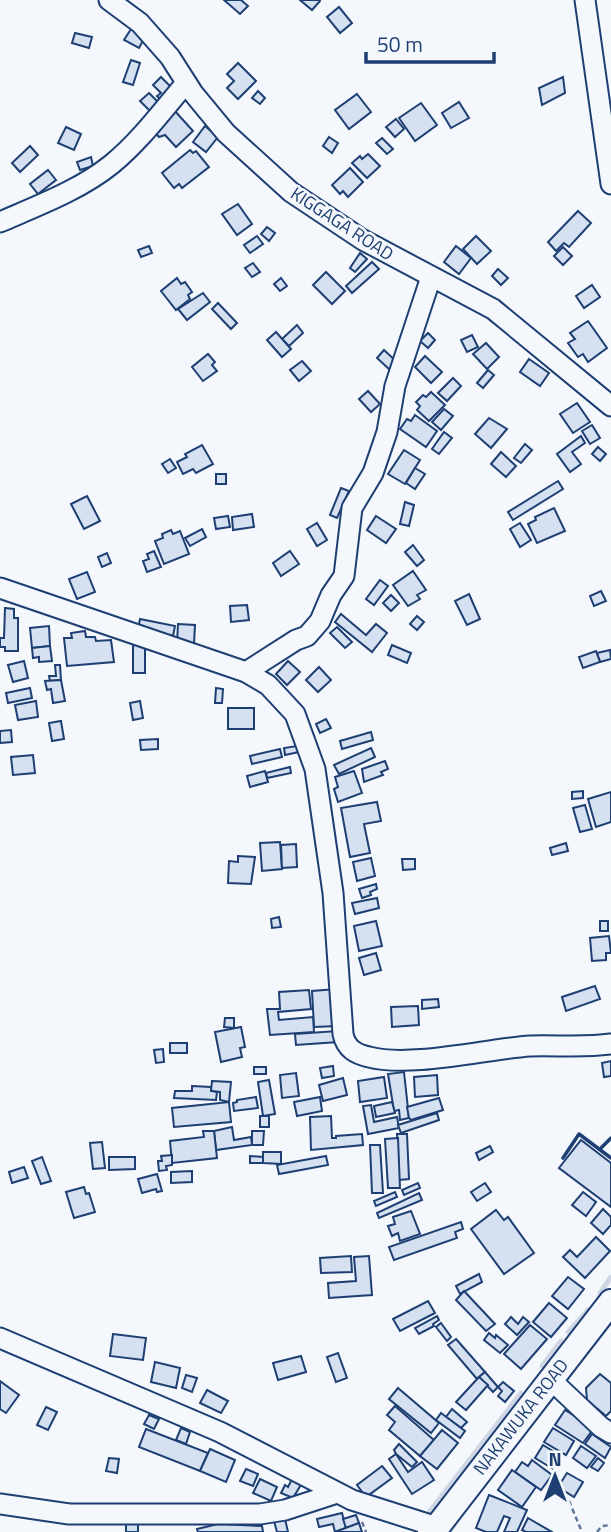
<svg xmlns="http://www.w3.org/2000/svg" width="611" height="1532" viewBox="0 0 611 1532" font-family="'Titillium Web',sans-serif">
<style>
.lines{fill:none;stroke-linecap:round;stroke-linejoin:round}
.stream{stroke:#cfd7e4;stroke-width:5}
.building{fill:#d5e0f0;stroke:#1d3f73;stroke-width:2}
.minor-casing{stroke:#1d3f73;stroke-width:23}
.major-casing{stroke:#1d3f73;stroke-width:28}
.path{stroke:#5e769c;stroke-width:2.5;stroke-dasharray:5 3.5;stroke-linecap:butt}
.minor{stroke:#f4f7fb;stroke-width:19}
.major{stroke:#f4f7fb;stroke-width:24}
.wall{stroke:#1d3f73;stroke-width:3.5}
.labels{text-anchor:middle;stroke-width:5;stroke-linejoin:round;paint-order:stroke}
.street-label{font-size:18px;fill:#1d3f73;stroke:#f4f7fb}
</style>
<rect width="100%" height="100%" fill="#f4f7fb"/>
<g class="lines">
<g class="stream">
<polyline points="600,1293 611,1277"/>
<polyline points="568,1332 588,1310"/>
<polyline points="542,1366 561,1341"/>
<polyline points="430,1511 521,1393"/>
<polyline points="449,1532 457,1520"/>
</g>
</g>
<g class="building">
<polygon points="224,0 241,0 248,6 240,14"/>
<polygon points="300,0 319,0 320,1 312,10"/>
<polygon points="339,7 352,23 340,33 327,17"/>
<polygon points="131,29 145,37 139,48 124,40"/>
<polygon points="75,33 92,37 89,48 72,43"/>
<polygon points="131,60 140,63 133,85 123,82"/>
<polygon points="238,63 256,81 238,99 227,88 234,81 227,74"/>
<polygon points="161,77 174,90 163,102 157,96 161,93 153,85"/>
<polygon points="563,77 565,93 542,105 539,88"/>
<polygon points="258,91 265,98 260,104 252,98"/>
<polygon points="149,93 161,105 153,114 140,101"/>
<polygon points="357,94 371,112 349,129 335,110"/>
<polygon points="459,102 469,118 451,128 442,113"/>
<polygon points="421,103 437,125 415,141 399,118"/>
<polygon points="174,110 193,131 176,147 165,135 159,137 152,129"/>
<polygon points="396,119 404,129 395,137 386,127"/>
<polygon points="205,126 218,137 206,152 193,142"/>
<polygon points="66,127 81,134 74,150 58,143"/>
<polygon points="329,137 338,143 332,153 323,146"/>
<polygon points="382,138 393,149 387,154 376,143"/>
<polygon points="30,146 38,155 20,172 12,163"/>
<polygon points="190,150 193,153 196,151 209,167 182,188 179,184 174,188 162,173"/>
<polygon points="368,154 380,166 367,178 352,163 360,156 362,159"/>
<polygon points="91,157 93,166 80,170 77,162"/>
<polygon points="350,168 363,182 348,197 343,191 340,194 332,185"/>
<polygon points="48,170 56,180 38,194 30,184"/>
<polygon points="238,204 252,224 237,235 222,214"/>
<polygon points="578,211 591,223 569,247 564,243 556,251 548,242"/>
<polygon points="267,227 275,233 269,241 261,234"/>
<polygon points="257,236 263,244 250,253 244,245"/>
<polygon points="476,236 491,251 477,264 463,249"/>
<polygon points="149,246 152,253 141,257 138,250"/>
<polygon points="456,246 471,258 459,274 444,262"/>
<polygon points="563,247 572,256 563,265 554,256"/>
<polygon points="360,253 367,259 355,272 350,268"/>
<polygon points="372,262 379,269 352,293 346,286"/>
<polygon points="253,263 260,272 252,277 245,268"/>
<polygon points="498,269 508,278 501,285 492,276"/>
<polygon points="326,272 345,291 332,304 313,285"/>
<polygon points="177,278 181,284 185,282 192,292 188,295 190,299 176,310 161,291"/>
<polygon points="281,278 287,286 280,291 274,284"/>
<polygon points="592,285 600,297 584,308 576,296"/>
<polygon points="203,293 210,302 187,320 178,309"/>
<polygon points="218,303 237,323 231,329 212,309"/>
<polygon points="588,321 607,348 588,362 583,354 578,357 568,343 575,339 570,333"/>
<polygon points="297,325 303,333 289,346 282,339"/>
<polygon points="276,332 291,349 282,357 267,340"/>
<polygon points="428,333 435,340 428,348 420,341"/>
<polygon points="472,335 478,347 467,352 461,340"/>
<polygon points="486,343 499,357 487,369 473,354"/>
<polygon points="384,350 397,362 390,370 377,358"/>
<polygon points="208,354 215,362 212,365 217,371 203,381 192,367"/>
<polygon points="425,356 442,372 431,383 415,367"/>
<polygon points="529,359 549,373 540,386 520,372"/>
<polygon points="302,361 311,371 299,381 290,370"/>
<polygon points="488,370 494,375 483,388 477,383"/>
<polygon points="453,378 461,386 447,401 438,393"/>
<polygon points="368,391 380,404 371,412 359,399"/>
<polygon points="431,392 445,405 429,421 417,410 420,406 416,402 423,395 426,397"/>
<polygon points="577,403 590,422 573,433 560,414"/>
<polygon points="444,409 453,416 441,430 432,422"/>
<polygon points="415,415 437,431 426,447 400,429 407,419 411,421"/>
<polygon points="489,418 507,429 491,448 475,434"/>
<polygon points="592,425 600,438 590,444 582,431"/>
<polygon points="444,432 452,438 439,454 432,449"/>
<polygon points="581,436 585,443 572,452 581,464 570,472 557,454"/>
<polygon points="525,444 532,450 521,463 514,458"/>
<polygon points="202,445 213,464 196,473 193,469 183,474 177,462 187,457 185,454"/>
<polygon points="598,447 606,454 600,461 592,454"/>
<polygon points="404,450 420,460 405,484 388,474"/>
<polygon points="501,452 516,466 506,477 491,464"/>
<polygon points="170,459 176,468 168,473 162,464"/>
<polygon points="415,468 425,474 415,489 406,483"/>
<rect x="216" y="474" width="10" height="10"/>
<polygon points="558,481 563,489 513,520 508,512"/>
<polygon points="341,488 349,491 337,518 330,515"/>
<polygon points="87,496 100,521 84,529 71,504"/>
<polygon points="405,502 414,505 409,526 400,524"/>
<polygon points="554,508 565,531 537,543 528,524 536,520 535,517"/>
<polygon points="252,514 254,527 233,530 232,517"/>
<polygon points="228,516 230,527 216,529 214,518"/>
<polygon points="376,516 396,529 386,543 367,530"/>
<polygon points="317,523 327,540 317,546 307,529"/>
<polygon points="520,523 531,540 520,547 510,529"/>
<polygon points="202,529 206,537 190,546 185,538"/>
<polygon points="171,530 173,534 180,531 189,554 164,564 155,541 163,538 162,534"/>
<polygon points="413,545 424,560 417,566 405,552"/>
<polygon points="154,551 161,567 147,572 143,561 149,559 147,554"/>
<polygon points="290,551 299,564 281,576 273,563"/>
<polygon points="107,553 111,563 102,567 98,557"/>
<polygon points="413,571 426,590 417,595 420,599 408,606 393,585"/>
<polygon points="87,572 95,592 77,599 69,579"/>
<polygon points="380,580 388,586 374,605 366,599"/>
<polygon points="601,591 606,601 594,606 590,596"/>
<polygon points="469,594 480,619 467,625 455,601"/>
<polygon points="391,595 399,603 391,611 383,603"/>
<polygon points="247,605 249,620 231,622 230,606"/>
<polygon points="5,608 14,609 14,618 18,618 18,651 5,651 5,647 0,647 0,638 4,638"/>
<polygon points="341,614 366,635 376,624 387,633 372,652 335,622"/>
<polygon points="417,616 424,622 417,630 410,624"/>
<polygon points="140,619 175,626 173,636 138,629"/>
<polygon points="178,624 195,625 194,644 177,643"/>
<polygon points="49,626 50,646 32,648 30,628"/>
<polygon points="337,627 352,642 345,648 330,633"/>
<polygon points="85,631 86,637 95,637 96,641 111,640 114,662 67,666 64,638 72,638 71,633"/>
<polygon points="133,645 145,646 145,673 133,673"/>
<polygon points="392,645 411,653 407,663 388,655"/>
<polygon points="50,646 52,661 39,662 39,657 33,658 32,648"/>
<polygon points="610,650 611,659 600,662 597,653"/>
<polygon points="596,651 600,662 583,668 579,657"/>
<polygon points="24,661 28,678 13,682 8,665"/>
<polygon points="288,661 300,672 287,685 276,674"/>
<polygon points="55,665 60,665 61,680 50,681 49,676 56,676"/>
<polygon points="319,667 331,680 318,692 306,680"/>
<polygon points="61,680 65,701 53,703 51,689 47,690 45,681"/>
<polygon points="30,688 32,698 8,703 6,693"/>
<polygon points="216,688 223,689 222,703 215,703"/>
<polygon points="36,701 38,717 18,720 15,705"/>
<polygon points="140,701 143,718 133,720 130,703"/>
<rect x="228" y="708" width="26" height="21"/>
<polygon points="326,719 331,728 320,733 316,724"/>
<polygon points="61,721 64,739 52,741 49,723"/>
<polygon points="11,730 12,742 0,743 0,731"/>
<polygon points="371,732 373,740 342,749 340,741"/>
<polygon points="158,739 158,749 141,750 140,740"/>
<polygon points="297,746 299,752 285,755 284,748"/>
<polygon points="371,748 375,757 339,774 334,765"/>
<polygon points="280,749 282,757 252,764 250,756"/>
<polygon points="33,755 35,773 13,775 11,757"/>
<polygon points="385,761 388,769 381,772 383,775 364,782 362,769"/>
<polygon points="290,767 291,773 267,778 266,773"/>
<polygon points="265,771 268,782 250,787 247,776"/>
<polygon points="354,771 362,793 338,802 334,789 338,787 335,777"/>
<polygon points="583,791 583,798 572,799 572,792"/>
<polygon points="611,792 611,822 596,827 588,799"/>
<polygon points="377,802 381,821 364,824 370,853 350,857 341,808"/>
<polygon points="585,805 592,829 580,832 573,808"/>
<polygon points="280,842 282,869 262,871 260,843"/>
<polygon points="566,843 568,851 552,855 550,848"/>
<polygon points="296,844 297,867 282,868 281,845"/>
<polygon points="238,856 255,857 251,884 228,883 229,861 238,862"/>
<polygon points="371,858 375,876 357,881 353,862"/>
<polygon points="402,859 415,859 415,869 403,870"/>
<polygon points="376,884 377,889 370,892 371,895 362,898 359,889"/>
<polygon points="377,898 379,908 355,914 352,903"/>
<polygon points="279,917 281,927 272,928 271,919"/>
<polygon points="376,921 382,946 359,951 354,926"/>
<rect x="600" y="921" width="8" height="10"/>
<polygon points="609,936 611,953 606,953 606,960 592,961 590,938"/>
<polygon points="376,953 381,970 364,975 359,958"/>
<polygon points="595,986 600,999 566,1011 562,997"/>
<polygon points="336,989 338,1026 314,1027 312,991"/>
<polygon points="309,990 311,1009 278,1012 279,1020 313,1017 314,1032 270,1035 267,1009 280,1009 279,992"/>
<polygon points="438,999 439,1007 422,1009 422,1000"/>
<polygon points="418,1006 419,1025 392,1027 391,1007"/>
<polygon points="225,1018 234,1018 234,1028 224,1027"/>
<polygon points="241,1027 245,1047 240,1048 242,1057 221,1062 215,1032"/>
<polygon points="337,1031 338,1042 296,1045 295,1034"/>
<rect x="170" y="1043" width="17" height="10"/>
<polygon points="163,1049 164,1062 156,1063 154,1050"/>
<polygon points="611,1061 611,1076 604,1077 602,1063"/>
<polygon points="333,1066 334,1076 322,1078 320,1068"/>
<rect x="254" y="1067" width="12" height="7"/>
<polygon points="404,1072 409,1118 400,1120 399,1110 394,1111 388,1074"/>
<polygon points="296,1073 299,1096 282,1098 280,1075"/>
<polygon points="437,1075 438,1095 415,1097 414,1077"/>
<polygon points="384,1077 387,1098 360,1102 358,1081"/>
<polygon points="343,1078 347,1095 323,1101 319,1085"/>
<polygon points="269,1080 275,1114 263,1116 258,1082"/>
<polygon points="212,1081 231,1082 229,1102 220,1100 220,1092 211,1091"/>
<polygon points="192,1086 211,1087 211,1091 217,1092 216,1100 174,1098 175,1091 192,1091"/>
<polygon points="256,1097 258,1108 234,1111 233,1103 237,1102 237,1100"/>
<polygon points="320,1097 322,1111 297,1116 294,1102"/>
<polygon points="439,1098 443,1110 411,1120 409,1118 407,1107"/>
<polygon points="229,1102 231,1122 174,1127 172,1108"/>
<polygon points="392,1102 395,1113 376,1117 374,1106"/>
<polygon points="371,1105 374,1122 397,1117 399,1128 368,1134 363,1106"/>
<polygon points="437,1113 439,1120 401,1133 398,1125"/>
<rect x="260" y="1116" width="9" height="11"/>
<polygon points="331,1116 332,1138 336,1138 336,1136 362,1134 363,1145 311,1150 310,1117"/>
<polygon points="232,1127 234,1140 251,1137 252,1145 216,1150 214,1131"/>
<polygon points="203,1131 214,1131 217,1158 172,1163 170,1141 204,1137"/>
<polygon points="252,1131 264,1131 263,1145 252,1145"/>
<polygon points="397,1134 407,1134 409,1179 399,1180"/>
<polygon points="398,1138 400,1188 388,1188 385,1139"/>
<polygon points="581,1140 611,1163 611,1207 559,1168"/>
<polygon points="102,1142 105,1168 93,1169 90,1143"/>
<polygon points="370,1145 380,1145 383,1193 372,1193"/>
<polygon points="490,1146 493,1152 479,1160 476,1153"/>
<polygon points="263,1152 281,1152 281,1164 263,1163"/>
<polygon points="172,1155 172,1165 166,1166 167,1170 159,1171 158,1161 162,1161 161,1156"/>
<polygon points="250,1156 263,1157 263,1163 250,1163"/>
<polygon points="326,1156 328,1165 279,1174 277,1165"/>
<polygon points="42,1157 51,1181 41,1184 32,1161"/>
<polygon points="109,1157 135,1157 135,1169 109,1170"/>
<polygon points="24,1167 28,1178 12,1183 9,1172"/>
<polygon points="192,1171 192,1182 171,1183 171,1172"/>
<polygon points="157,1174 162,1191 157,1192 156,1189 142,1193 138,1179"/>
<polygon points="418,1183 420,1188 404,1195 402,1190"/>
<polygon points="485,1183 491,1192 477,1201 471,1192"/>
<polygon points="84,1187 86,1194 89,1193 95,1212 74,1218 66,1192"/>
<polygon points="395,1192 397,1197 376,1206 374,1201"/>
<polygon points="583,1192 596,1202 586,1216 572,1205"/>
<polygon points="419,1193 422,1200 379,1218 377,1213"/>
<polygon points="603,1209 611,1217 611,1225 603,1234 591,1223"/>
<polygon points="496,1210 504,1220 508,1217 534,1253 504,1274 471,1229"/>
<polygon points="411,1211 420,1234 400,1241 398,1233 392,1236 388,1226 395,1224 393,1217"/>
<polygon points="461,1222 463,1229 455,1232 457,1238 394,1260 389,1247"/>
<polygon points="596,1237 610,1251 585,1278 563,1257 570,1250 577,1257"/>
<polygon points="351,1256 352,1272 321,1273 320,1258"/>
<polygon points="369,1256 372,1295 329,1298 328,1283 356,1281 354,1257"/>
<polygon points="479,1274 482,1282 460,1294 456,1286"/>
<polygon points="568,1277 584,1289 568,1309 552,1296"/>
<polygon points="464,1291 495,1324 486,1331 456,1300"/>
<polygon points="428,1301 435,1313 400,1331 393,1319"/>
<polygon points="549,1303 567,1318 551,1337 533,1322"/>
<polygon points="437,1316 439,1320 433,1324 434,1326 419,1334 415,1328"/>
<polygon points="511,1317 518,1324 523,1317 529,1322 517,1335 505,1324"/>
<polygon points="441,1323 451,1337 447,1341 436,1327"/>
<polygon points="530,1325 547,1339 521,1369 504,1354"/>
<polygon points="489,1333 495,1338 496,1335 508,1345 500,1353 484,1340"/>
<polygon points="113,1334 146,1338 143,1360 110,1356"/>
<polygon points="456,1339 485,1372 477,1379 448,1345"/>
<polygon points="338,1353 347,1378 336,1382 327,1357"/>
<polygon points="301,1356 306,1372 278,1380 273,1363"/>
<polygon points="155,1362 180,1368 176,1388 151,1382"/>
<polygon points="485,1372 498,1387 493,1392 479,1377"/>
<polygon points="600,1374 611,1383 611,1411 606,1416 587,1400 586,1388"/>
<polygon points="186,1375 197,1378 192,1392 182,1388"/>
<polygon points="479,1377 488,1385 466,1410 456,1402"/>
<polygon points="0,1381 19,1395 6,1413 0,1409"/>
<polygon points="503,1382 514,1391 505,1402 498,1396 502,1391 498,1387"/>
<polygon points="398,1388 439,1423 431,1433 389,1399"/>
<polygon points="207,1390 228,1401 221,1413 200,1403"/>
<polygon points="395,1406 434,1440 420,1456 389,1430 395,1422 387,1415"/>
<polygon points="46,1407 57,1412 48,1430 37,1425"/>
<polygon points="452,1409 467,1422 461,1428 446,1417"/>
<polygon points="565,1410 594,1428 583,1443 555,1425"/>
<polygon points="441,1413 465,1431 460,1438 436,1420"/>
<polygon points="149,1415 159,1419 154,1429 144,1424"/>
<polygon points="181,1428 190,1432 186,1444 176,1440"/>
<polygon points="553,1428 574,1441 566,1455 544,1442"/>
<polygon points="146,1429 208,1453 200,1471 139,1447"/>
<polygon points="442,1430 458,1443 437,1469 420,1456"/>
<polygon points="592,1434 611,1447 605,1458 585,1444"/>
<polygon points="399,1444 417,1462 412,1467 396,1454 394,1450"/>
<polygon points="543,1445 561,1456 553,1469 535,1458"/>
<polygon points="581,1446 596,1456 587,1468 573,1458"/>
<polygon points="210,1449 235,1460 226,1482 200,1471"/>
<polygon points="396,1454 408,1472 422,1462 434,1480 412,1494 389,1459"/>
<polygon points="109,1458 119,1459 117,1473 106,1471"/>
<polygon points="598,1458 604,1463 598,1471 591,1467"/>
<polygon points="532,1460 552,1475 541,1490 515,1472 522,1462 528,1466"/>
<polygon points="382,1466 392,1478 366,1497 357,1485"/>
<polygon points="246,1469 258,1474 253,1486 240,1481"/>
<polygon points="512,1470 536,1487 522,1507 498,1490"/>
<polygon points="567,1473 583,1482 574,1497 558,1487"/>
<polygon points="260,1479 277,1487 271,1501 253,1493"/>
<polygon points="292,1479 302,1483 293,1498 281,1493 285,1485 288,1487"/>
<polygon points="489,1495 527,1510 517,1532 504,1532 510,1518 504,1516 497,1532 486,1532 476,1528"/>
<polygon points="342,1513 346,1528 335,1532 333,1524 319,1527 317,1519"/>
<polygon points="356,1515 359,1523 346,1528 343,1519"/>
<polygon points="528,1518 552,1532 526,1532 522,1530"/>
<polygon points="285,1519 288,1532 277,1532 274,1521"/>
<polygon points="359,1523 362,1532 335,1532"/>
<rect x="126" y="1524" width="12" height="8"/>
<polygon points="218,1524 262,1526 263,1532 198,1532 197,1529"/>
</g>
<g class="lines">
<defs>
<g id="minor">
<polyline points="109,0 140,23 170,57 193,93 226,133 291,192 363,240 493,309 611,406"/>
<polyline points="585,0 611,184"/>
<path d="M0 222C37 206 80 190 112 164 140 141 163 110 186 83"/>
<path d="M0 588 246 672 268 685 295 714 315 769 333 893 343 1034C346 1049 356 1054 369 1057 410 1068 486 1049 530 1046 557 1045 584 1048 611 1044"/>
<polyline points="246,672 296,640 307,636 320,621 331,595 344,576 352,508 373,473 387,432 395,386 431,277"/>
<polyline points="0,1338 220,1432 352,1500 437,1527"/>
<polyline points="550,1379 601,1427 611,1433"/>
<polyline points="0,1504 69,1514 260,1514 285,1510 337,1493"/>
</g>
<polyline id="major" points="430,1532 437,1527 611,1302"/>
</defs>
<use href="#minor" class="minor-casing"/>
<use href="#major" class="major-casing"/>
<g class="path">
<polyline points="569,1501 582,1532"/>
<polyline points="362,1522 366,1532"/>
<polyline points="597,1532 602,1526 611,1525"/>
</g>
<use href="#minor" class="minor"/>
<use href="#major" class="major"/>
<g class="wall">
<polyline points="600,1149 611,1138"/>
<polyline points="563,1158 579,1134 611,1158"/>
</g>
</g>
<g class="labels">
<g class="street-label">
<text transform="translate(342 224) rotate(33)" y="6">KIGGAGA ROAD</text>
<text transform="translate(521 1417) rotate(-52)" y="6">NAKAWUKA ROAD</text>
</g>
</g>
<g transform="translate(555 1476)" stroke="#f4f7fb" stroke-width="5" paint-order="stroke">
<path d="M0-5L12 26L0 18L-12 26Z" fill="#1d3f73"/>
<text y="-10" font-size="19" font-weight="bold" text-anchor="middle" fill="#1d3f73">N</text>
</g>
<path d="M366 52v10h128v-10" fill="none" stroke="#1d3f73" stroke-width="3.5"/>
<text x="377" y="52" font-size="21" fill="#1d3f73" stroke="#f4f7fb" stroke-width="5" paint-order="stroke">50 m</text>
</svg>
